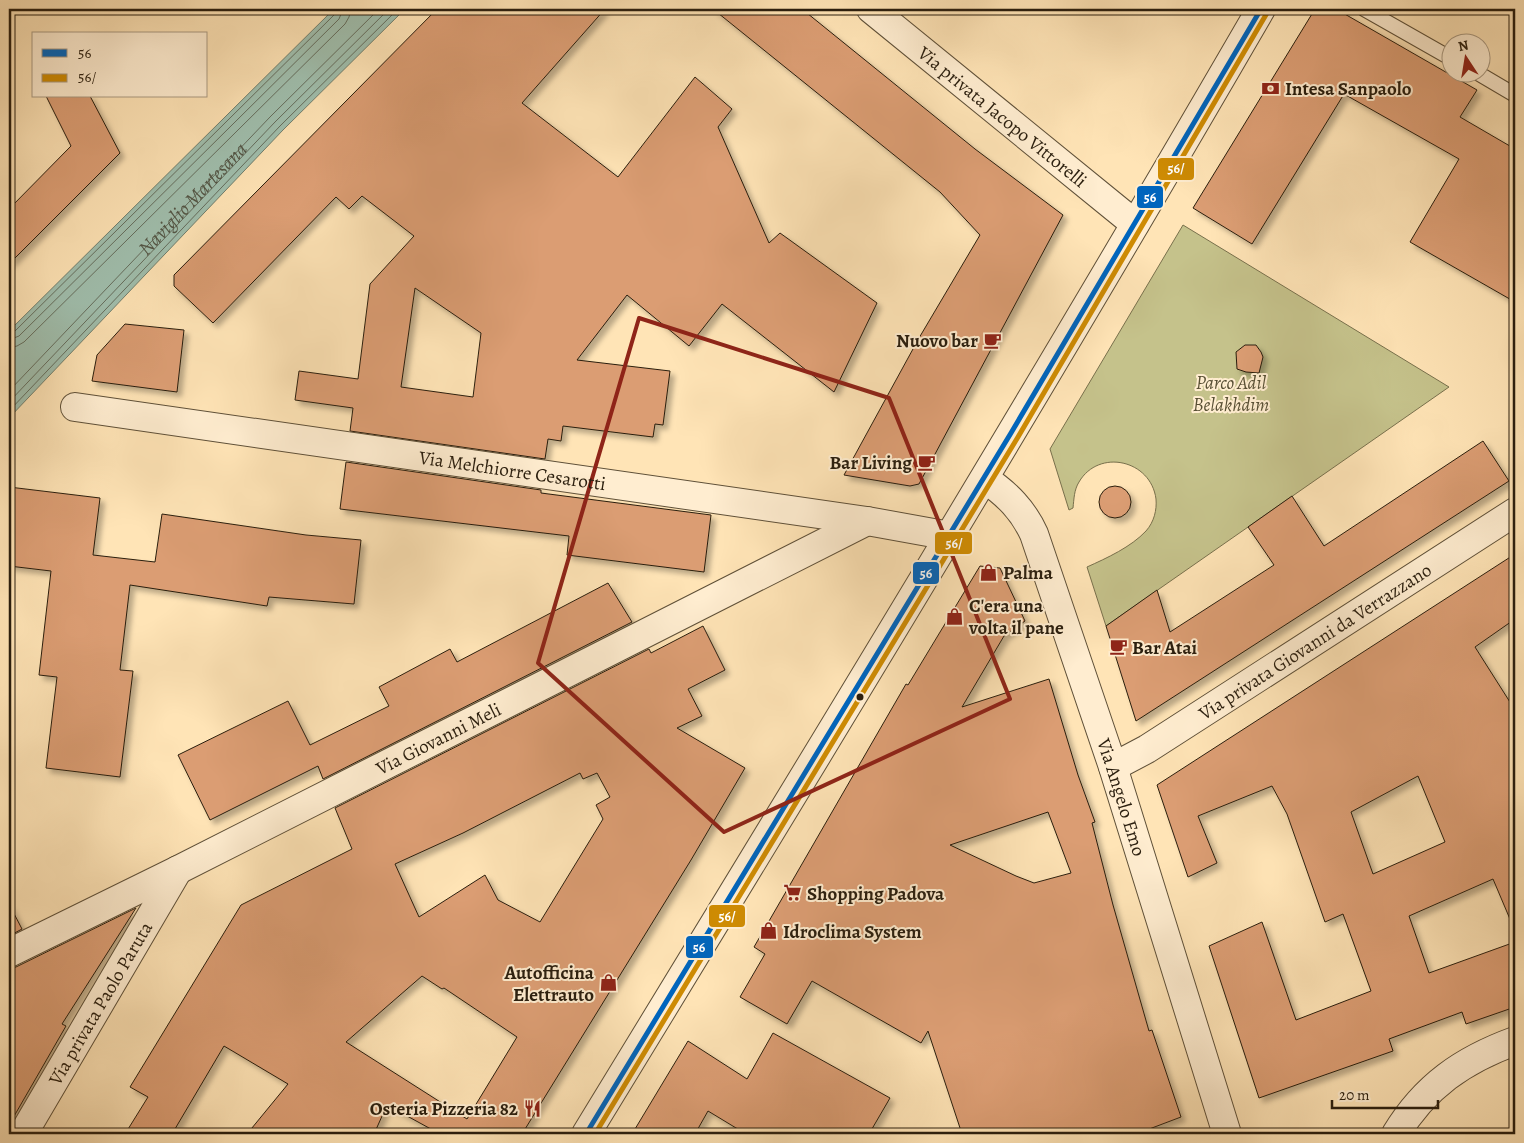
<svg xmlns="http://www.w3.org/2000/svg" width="1524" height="1143" viewBox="0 0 1524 1143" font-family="Alegreya,serif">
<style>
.green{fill:#c5c28b;stroke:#78704c}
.water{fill:#a0bfae;stroke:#717f6e}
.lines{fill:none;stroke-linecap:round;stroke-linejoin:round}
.shore{stroke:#656e5e;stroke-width:1}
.building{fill:#db9d73;stroke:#2a1e0e;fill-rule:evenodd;filter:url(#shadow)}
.service-casing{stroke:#5f5038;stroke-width:16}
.minor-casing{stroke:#5f5038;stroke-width:30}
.tertiary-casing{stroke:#5f5038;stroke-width:30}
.service{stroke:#ffedd0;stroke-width:14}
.minor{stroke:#ffedd0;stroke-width:28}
.tertiary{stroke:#ffedd0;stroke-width:28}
.bus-1-casing{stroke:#ffedd0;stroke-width:9}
.bus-2-casing{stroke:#ffedd0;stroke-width:9}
.bus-1{stroke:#0065bd;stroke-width:5}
.bus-2{stroke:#ce8b03;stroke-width:5}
.marked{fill:none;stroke:#8f2418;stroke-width:4;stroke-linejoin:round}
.bus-dot{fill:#2a1e0e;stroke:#ffedd0;stroke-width:2}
.labels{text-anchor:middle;stroke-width:4;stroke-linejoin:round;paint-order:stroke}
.poi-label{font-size:19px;font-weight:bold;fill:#2a1e0e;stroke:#ffedd0;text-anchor:start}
.street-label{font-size:19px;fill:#2a1e0e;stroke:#ffedd0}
.park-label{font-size:19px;font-style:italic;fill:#584f34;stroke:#ffedd0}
.water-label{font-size:20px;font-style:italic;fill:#535646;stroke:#ffedd0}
.line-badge{stroke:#ffedd0;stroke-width:2}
.badge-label{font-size:14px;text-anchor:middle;font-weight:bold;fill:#fff}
</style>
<defs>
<filter id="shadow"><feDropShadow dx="4.5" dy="4.5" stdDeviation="2.5" flood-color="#0004"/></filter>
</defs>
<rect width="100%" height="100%" fill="#ffe4b6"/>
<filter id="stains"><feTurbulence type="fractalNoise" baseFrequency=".004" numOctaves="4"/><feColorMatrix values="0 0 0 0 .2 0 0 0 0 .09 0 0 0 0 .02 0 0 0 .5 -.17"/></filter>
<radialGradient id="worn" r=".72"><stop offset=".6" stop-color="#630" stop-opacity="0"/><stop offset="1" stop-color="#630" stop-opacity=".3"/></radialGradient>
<path class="green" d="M1183 225 1449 387 1106 626 1087 567C1107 558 1131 547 1146 531 1154 522 1157 510 1156 499 1151 460 1099 448 1079 482 1074 490 1074 499 1073 508L1069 510 1050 449Z"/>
<polygon class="water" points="334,9 405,9 283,130 9,418 9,331"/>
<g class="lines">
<g class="shore">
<polyline points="9,334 14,332 335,14 337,9"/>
<polyline points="9,340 19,336 339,19 343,9"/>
<polyline points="9,348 17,346 24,342 345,24 349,17 351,9"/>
<path id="s1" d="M9 391 270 117 379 9"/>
<polyline points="9,402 275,122 389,9"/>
<polyline points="9,411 280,126 398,9"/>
</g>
</g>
<g class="building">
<path d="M437 9H605L522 103 618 177 695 77 732 109 718 127 769 243 780 233 877 303 834 392 722 304 689 346 627 295 577 360 670 371 663 425 655 424 653 437 563 426 561 441 548 439 545 459 350 431 353 408 295 400 299 371 358 379 370 284 414 236 362 196 349 209 336 197 213 323 174 286V275ZM415 288 481 333 473 397 401 387Z"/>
<polygon points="713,9 802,9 975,149 1063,215 919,484 910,486 844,475 919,338 980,235 940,192"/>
<polygon points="1315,9 1336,9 1477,90 1460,117 1515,149 1515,302 1410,242 1459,159 1344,94 1252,244 1193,208"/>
<polygon points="46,96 90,96 120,153 9,264 9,209 71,146"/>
<polygon points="125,324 184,330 177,392 92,381 97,355"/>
<polygon points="1245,345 1256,345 1261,352 1263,357 1259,373 1246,372 1237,369 1236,352"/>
<polygon points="1483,441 1509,481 1136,721 1106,626 1157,590 1170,632 1274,565 1248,527 1292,496 1324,546"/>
<polygon points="346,462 541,490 541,493 711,515 704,572 567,555 569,536 340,509"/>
<circle cx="1115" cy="502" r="16"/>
<polygon points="9,487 100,498 93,555 155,562 162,514 306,535 361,540 354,604 269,597 267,606 130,585 120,670 133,671 120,777 46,768 57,677 39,675 51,571 9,566"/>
<path d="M1515 554V619L1475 647 1515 710V931L1493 879 1409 916 1429 973 1515 942V1007L1466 1024 1462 1012 1389 1039 1393 1051 1259 1098 1209 946 1262 922 1296 1020 1371 991 1343 914 1325 922 1287 814 1272 786 1198 816 1217 863 1188 877 1157 785ZM1418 776 1445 842 1373 874 1351 812Z"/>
<path d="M980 566 1000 568 1025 621 1004 636 962 707 1049 679 1078 775 1095 822 1092 823 1113 905 1149 1031 1152 1030 1181 1117 1136 1134H962L928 1031 921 1043 812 981 787 1024 740 997 765 954 754 947 906 684 908 685ZM1048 812 1071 873 1034 883 1016 876 950 845Z"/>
<polygon points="608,583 632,622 323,779 318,766 210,820 178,755 288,701 310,745 389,706 379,687 450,649 457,662"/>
<path d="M703 626 725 670 688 689 702 716 677 728 745 768 691 860 522 1134H440L387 1105 374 1134H247L288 1084 224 1046 172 1134H125L148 1097 130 1087 241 905 352 849 335 808 649 649 651 653ZM580 773 583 779 597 773 610 797 596 805 603 819 540 922 498 900 485 875 419 917 395 864 463 833ZM422 976 442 989 444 988 517 1037 467 1119 346 1042Z"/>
<polygon points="9,904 22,929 9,936"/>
<polygon points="136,908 62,1024 66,1026 9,1125 9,968 16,967"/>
<polygon points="773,1033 890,1098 869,1134 746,1134 708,1111 695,1134 632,1134 688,1041 747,1079"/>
</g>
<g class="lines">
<defs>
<g id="service">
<polyline points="1364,9 1452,59"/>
<polyline points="1476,72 1515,95"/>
</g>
<g id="minor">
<path id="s2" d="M871 9 1135 224"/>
<path id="s3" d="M75 407 867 521 950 536"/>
<path id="s4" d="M985 479C1007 494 1023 510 1034 534L1113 767 1227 1134"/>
<path id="s5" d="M1113 767 1147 749 1515 512"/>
<path id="s6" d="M9 953 178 870 867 521"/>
<path id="s7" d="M23 1134 178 870"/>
<path d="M1396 1134C1425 1086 1463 1060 1515 1041"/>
</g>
<path id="tertiary" d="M586 1134C814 761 1042 387 1261 9"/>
</defs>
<use href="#service" class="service-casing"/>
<use href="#minor" class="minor-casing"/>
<use href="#tertiary" class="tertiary-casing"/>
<use href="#service" class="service"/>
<use href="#minor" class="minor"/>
<use href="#tertiary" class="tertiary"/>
<defs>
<polyline id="bus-1" points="586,1134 1011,433 1261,9"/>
<polyline id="bus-2" points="595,1134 1018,437 1267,13"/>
</defs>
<use href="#bus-1" class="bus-1-casing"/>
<use href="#bus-2" class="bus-2-casing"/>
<use href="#bus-1" class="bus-1"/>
<use href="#bus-2" class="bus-2"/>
</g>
<path class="marked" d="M639 318 889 398 1010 699 724 832 538 663Z"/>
<defs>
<symbol id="bank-bare" viewBox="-9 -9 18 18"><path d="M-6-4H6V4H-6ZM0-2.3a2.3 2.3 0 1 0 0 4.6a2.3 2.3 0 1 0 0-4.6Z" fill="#8f2418" stroke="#ffedd0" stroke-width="2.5" paint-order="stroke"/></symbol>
<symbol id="cafe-bare" viewBox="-9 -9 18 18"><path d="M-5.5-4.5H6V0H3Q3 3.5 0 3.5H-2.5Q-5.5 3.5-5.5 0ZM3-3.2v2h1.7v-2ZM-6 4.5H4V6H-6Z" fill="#8f2418" stroke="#ffedd0" stroke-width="2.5" paint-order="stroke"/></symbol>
<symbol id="shop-bare" viewBox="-9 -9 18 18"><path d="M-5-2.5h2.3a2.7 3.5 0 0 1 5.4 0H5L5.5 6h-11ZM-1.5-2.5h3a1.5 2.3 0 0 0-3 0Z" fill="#8f2418" stroke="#ffedd0" stroke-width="2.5" paint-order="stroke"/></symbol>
<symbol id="supermarket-bare" viewBox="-9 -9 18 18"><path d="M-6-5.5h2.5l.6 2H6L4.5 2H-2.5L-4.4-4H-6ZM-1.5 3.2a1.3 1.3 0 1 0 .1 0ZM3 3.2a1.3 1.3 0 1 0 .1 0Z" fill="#8f2418" stroke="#ffedd0" stroke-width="2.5" paint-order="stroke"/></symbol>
<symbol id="restaurant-bare" viewBox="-9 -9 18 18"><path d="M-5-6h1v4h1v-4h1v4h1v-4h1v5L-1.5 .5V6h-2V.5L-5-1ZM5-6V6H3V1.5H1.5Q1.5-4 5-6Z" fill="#8f2418" stroke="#ffedd0" stroke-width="2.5" paint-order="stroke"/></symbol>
</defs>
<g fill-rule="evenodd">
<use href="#bank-bare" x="1258" y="76" width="25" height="25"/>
<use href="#cafe-bare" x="980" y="328" width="25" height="25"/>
<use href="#cafe-bare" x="914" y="450" width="25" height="25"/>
<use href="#shop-bare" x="976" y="560" width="25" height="25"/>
<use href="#shop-bare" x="942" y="604" width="25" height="25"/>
<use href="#cafe-bare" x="1106" y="634" width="25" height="25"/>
<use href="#supermarket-bare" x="780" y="880" width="25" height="25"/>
<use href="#shop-bare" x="756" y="918" width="25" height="25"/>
<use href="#shop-bare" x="596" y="970" width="25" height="25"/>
<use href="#restaurant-bare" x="520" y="1096" width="25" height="25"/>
</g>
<circle class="bus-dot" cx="860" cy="697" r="4.5"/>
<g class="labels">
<g class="poi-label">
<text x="1285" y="95">Intesa Sanpaolo</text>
<text x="978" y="347" text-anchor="end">Nuovo bar</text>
<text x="912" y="469" text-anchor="end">Bar Living</text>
<text x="1003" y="579">Palma</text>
<text x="969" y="612">C'era una<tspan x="969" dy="22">volta il pane</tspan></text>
<text x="1132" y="654">Bar Atai</text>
<text x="807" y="900">Shopping Padova</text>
<text x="783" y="938">Idroclima System</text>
<text x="594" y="979" text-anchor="end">Autofficina<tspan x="594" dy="22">Elettrauto</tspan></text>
<text x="518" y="1115" text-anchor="end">Osteria Pizzeria 82</text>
</g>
<g class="street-label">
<text dy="7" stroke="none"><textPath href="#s2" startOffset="170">Via privata Jacopo Vittorelli</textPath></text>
<text dy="7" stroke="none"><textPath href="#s3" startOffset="442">Via Melchiorre Cesarotti</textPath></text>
<text dy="7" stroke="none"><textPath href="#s5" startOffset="238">Via privata Giovanni da Verrazzano</textPath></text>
<text dy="7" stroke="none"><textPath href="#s6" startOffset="480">Via Giovanni Meli</textPath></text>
<text dy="7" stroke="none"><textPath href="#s4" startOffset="352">Via Angelo Emo</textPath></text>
<text dy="7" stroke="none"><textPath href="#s7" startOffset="152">Via privata Paolo Paruta</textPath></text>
</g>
<g class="park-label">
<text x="1231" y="389">Parco Adil<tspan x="1231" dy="22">Belakhdim</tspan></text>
</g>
<g class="water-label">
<text dy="7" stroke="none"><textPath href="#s1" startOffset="266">Naviglio Martesana</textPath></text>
</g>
</g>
<g class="line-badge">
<rect x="1157" y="157" width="38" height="24" rx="5" fill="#ce8b03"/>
<rect x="1136" y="185" width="28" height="24" rx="5" fill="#0065bd"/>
<rect x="934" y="531" width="39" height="24" rx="5" fill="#ce8b03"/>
<rect x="912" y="561" width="28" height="24" rx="5" fill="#0065bd"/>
<rect x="708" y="904" width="38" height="24" rx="5" fill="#ce8b03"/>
<rect x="685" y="935" width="29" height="24" rx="5" fill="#0065bd"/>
</g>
<g class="badge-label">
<text x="1176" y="173">56/</text>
<text x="1150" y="202">56</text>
<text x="954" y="548">56/</text>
<text x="926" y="578">56</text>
<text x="727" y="921">56/</text>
<text x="699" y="952">56</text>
</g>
<rect width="1524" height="1143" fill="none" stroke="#ffe4b6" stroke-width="30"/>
<rect x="10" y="10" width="1504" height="1123" fill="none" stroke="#2a1e0e" stroke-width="2.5"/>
<rect x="15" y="15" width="1494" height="1113" fill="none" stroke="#2a1e0e"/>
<rect x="32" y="32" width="175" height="65" fill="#ffedd0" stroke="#aa9a82"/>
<rect x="42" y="49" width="25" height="8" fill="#0065bd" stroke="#aa9a82"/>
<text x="78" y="58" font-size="15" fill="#2a1e0e">56</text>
<rect x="42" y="74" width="25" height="8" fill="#ce8b03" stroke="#aa9a82"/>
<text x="78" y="82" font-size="15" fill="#2a1e0e">56/</text>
<g transform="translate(1466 58) rotate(348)"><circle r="24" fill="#ffedd0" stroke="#aa9a82"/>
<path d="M0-4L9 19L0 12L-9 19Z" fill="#8f2418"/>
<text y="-8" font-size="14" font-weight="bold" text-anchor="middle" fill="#2a1e0e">N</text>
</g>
<path d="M1332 1100v8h106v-8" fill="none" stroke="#2a1e0e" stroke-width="2.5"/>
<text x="1339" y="1100" font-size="15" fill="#2a1e0e" stroke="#ffedd0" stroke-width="4" paint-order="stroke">20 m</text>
<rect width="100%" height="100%" filter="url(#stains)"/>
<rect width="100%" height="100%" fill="url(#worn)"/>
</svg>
